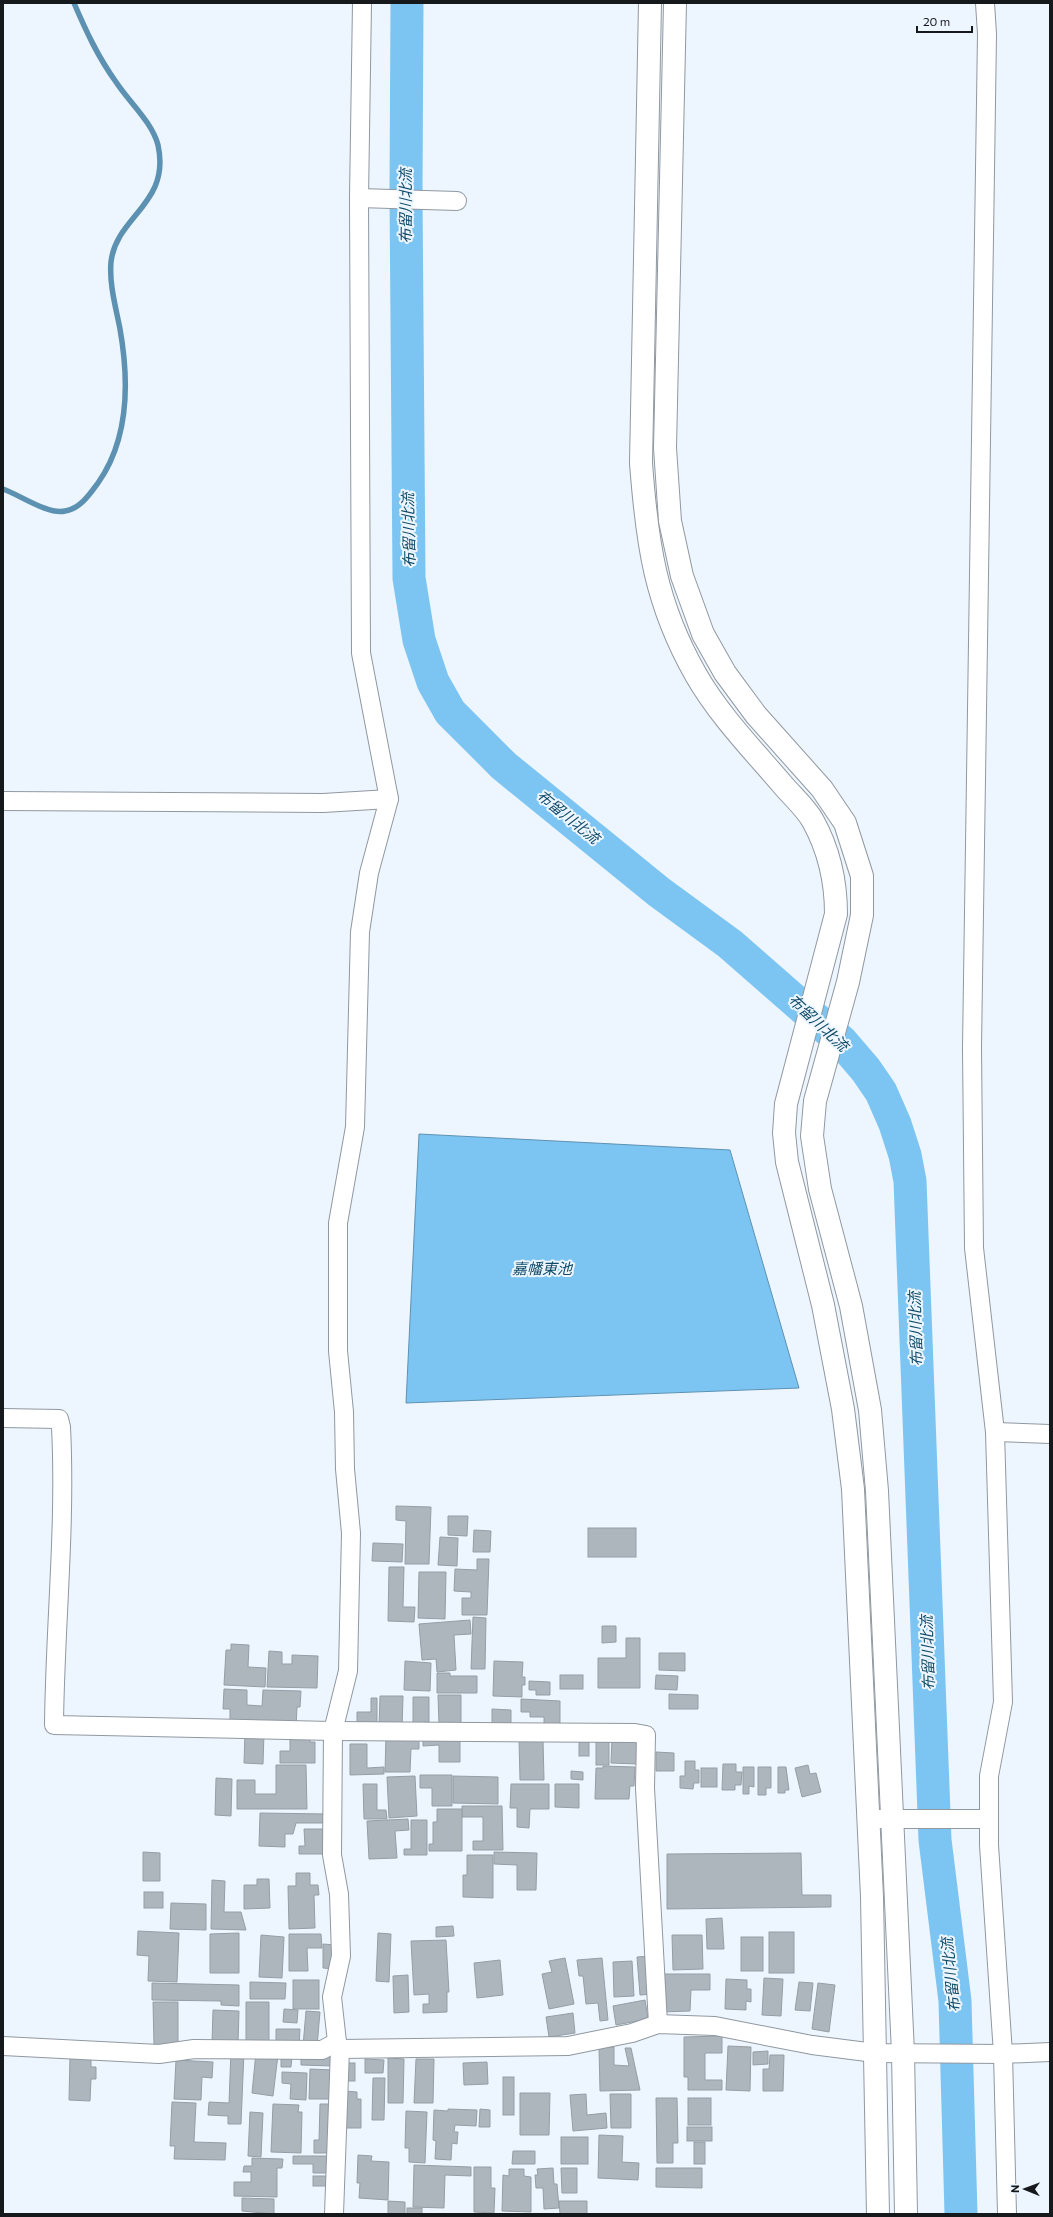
<svg xmlns="http://www.w3.org/2000/svg" width="1053" height="2217" viewBox="0 0 1053 2217" font-family="Commissioner,'Noto Sans JP',sans-serif">
<style>
.water{fill:#7cc5f2;stroke:#5d91b2}
.lines{fill:none;stroke-linecap:round;stroke-linejoin:round}
.stream{stroke:#5d91b2;stroke-width:5.5}
.river{stroke:#7cc5f2;stroke-width:33}
.building{fill:#adb5bd;stroke:#969da5}
.minor-casing{stroke:#9098a0;stroke-width:20}
.tertiary-casing{stroke:#9098a0;stroke-width:24}
.minor{stroke:#fff;stroke-width:18}
.tertiary{stroke:#fff;stroke-width:22}
.labels{text-anchor:middle;stroke-width:4;stroke-linejoin:round;paint-order:stroke}
.water-label{font-size:15px;font-style:italic;fill:#0f4a68;stroke:#edf6fe}
</style>
<rect width="100%" height="100%" fill="#edf6fe"/>
<polygon class="water" points="419,1134 730,1150 799,1388 406,1403"/>
<g class="lines">
<path class="stream" d="M3 489C20 495 48 515 65 511 80 509 90 494 98 483 130 438 129 380 120 329 116 308 109 284 111 262 116 216 171 204 158 145 152 122 129 102 116 82 98 57 86 31 74 3"/>
<polyline class="river" points="407,3 406,194 409,578 419,640 433,682 450,712 504,766 659,892 730,944 842,1042 866,1070 881,1092 895,1124 905,1155 910,1181 935,1840 955,2001 961,2214"/>
</g>
<g class="building">
<polygon points="396,1506 431,1507 429,1564 405,1564 406,1521 396,1520"/>
<polygon points="448,1516 468,1516 467,1536 448,1535"/>
<rect x="588" y="1528" width="48" height="29"/>
<polygon points="474,1530 491,1531 490,1552 473,1552"/>
<polygon points="440,1537 458,1538 457,1566 438,1565"/>
<polygon points="373,1543 403,1544 402,1562 372,1561"/>
<polygon points="477,1559 489,1559 487,1615 462,1615 462,1598 471,1598 471,1592 454,1591 455,1569 477,1570"/>
<polygon points="389,1567 404,1567 403,1607 415,1607 414,1622 388,1621"/>
<polygon points="419,1572 446,1572 445,1619 418,1618"/>
<polygon points="473,1617 486,1618 485,1669 471,1669"/>
<polygon points="470,1620 471,1634 454,1635 456,1670 437,1672 436,1659 422,1660 419,1624"/>
<polygon points="602,1626 616,1626 616,1642 602,1643"/>
<polygon points="626,1638 640,1638 640,1688 598,1688 598,1658 626,1658"/>
<polygon points="231,1644 249,1645 248,1667 266,1668 265,1687 224,1685 226,1650 231,1650"/>
<polygon points="269,1651 282,1652 282,1664 292,1664 292,1655 318,1656 317,1688 267,1687"/>
<polygon points="659,1653 685,1653 685,1671 659,1670"/>
<polygon points="405,1661 431,1663 430,1691 404,1690"/>
<polygon points="494,1661 523,1662 522,1677 525,1677 525,1685 522,1685 522,1697 493,1696"/>
<polygon points="437,1673 450,1673 450,1676 477,1676 477,1693 437,1693"/>
<rect x="560" y="1675" width="23" height="14"/>
<polygon points="656,1675 678,1676 677,1690 655,1689"/>
<polygon points="529,1681 550,1682 550,1695 536,1695 536,1690 529,1690"/>
<polygon points="224,1689 247,1690 247,1705 262,1706 263,1690 301,1691 300,1707 297,1707 296,1727 230,1724 230,1709 223,1709"/>
<polygon points="669,1694 698,1695 698,1709 669,1709"/>
<polygon points="438,1695 461,1695 461,1725 439,1725"/>
<polygon points="380,1696 403,1696 402,1729 379,1729"/>
<polygon points="413,1697 429,1697 429,1722 413,1723"/>
<polygon points="371,1698 377,1698 377,1725 357,1724 357,1712 371,1712"/>
<polygon points="521,1699 560,1701 560,1726 544,1725 544,1717 530,1717 530,1712 521,1712"/>
<polygon points="492,1709 511,1710 511,1727 492,1727"/>
<polygon points="245,1732 264,1733 263,1764 244,1763"/>
<polygon points="290,1734 310,1734 310,1742 315,1742 315,1763 280,1763 280,1751 290,1751"/>
<polygon points="460,1734 460,1762 439,1762 439,1745 423,1746 423,1735"/>
<polygon points="386,1735 419,1736 419,1749 411,1749 410,1772 385,1772"/>
<polygon points="612,1738 638,1739 637,1764 611,1763"/>
<polygon points="519,1739 543,1739 544,1780 520,1780"/>
<rect x="579" y="1739" width="10" height="17"/>
<rect x="596" y="1739" width="13" height="26"/>
<polygon points="350,1744 367,1744 367,1768 384,1767 384,1774 350,1775"/>
<polygon points="656,1752 674,1753 674,1771 656,1771"/>
<polygon points="685,1761 695,1761 695,1770 699,1770 699,1783 694,1783 693,1789 680,1788 680,1776 685,1776"/>
<polygon points="723,1764 736,1764 736,1772 742,1772 741,1785 735,1785 735,1790 722,1790"/>
<polygon points="276,1765 306,1765 307,1809 237,1809 237,1780 255,1780 255,1794 276,1794"/>
<polygon points="808,1765 810,1774 816,1773 821,1792 802,1797 795,1768"/>
<polygon points="603,1766 635,1767 634,1786 630,1786 629,1799 595,1799 596,1768 603,1768"/>
<polygon points="743,1767 754,1767 754,1787 749,1786 749,1794 743,1794"/>
<polygon points="758,1767 771,1767 771,1788 766,1788 766,1795 758,1795"/>
<polygon points="778,1767 786,1767 789,1790 785,1790 785,1793 778,1793"/>
<rect x="701" y="1768" width="16" height="19"/>
<polygon points="571,1771 583,1772 583,1780 571,1779"/>
<polygon points="420,1775 452,1775 452,1806 432,1806 432,1788 420,1788"/>
<polygon points="415,1776 417,1816 389,1818 387,1777"/>
<polygon points="453,1776 498,1777 498,1804 453,1803"/>
<polygon points="216,1778 232,1779 231,1816 215,1815"/>
<polygon points="363,1784 377,1784 377,1810 386,1810 387,1819 364,1819"/>
<polygon points="511,1784 549,1784 549,1809 530,1809 529,1828 517,1827 517,1808 510,1808"/>
<polygon points="555,1784 579,1784 579,1808 555,1807"/>
<polygon points="462,1806 502,1806 503,1850 473,1850 473,1841 483,1841 483,1817 462,1817"/>
<polygon points="437,1809 462,1809 462,1851 429,1851 429,1844 433,1844 433,1822 437,1822"/>
<polygon points="260,1813 327,1814 327,1823 296,1823 293,1834 285,1834 285,1847 259,1846"/>
<polygon points="408,1819 409,1830 395,1831 397,1858 369,1859 367,1821"/>
<polygon points="411,1820 427,1820 427,1855 404,1855 404,1849 411,1849"/>
<polygon points="304,1829 323,1829 324,1854 299,1854 299,1846 305,1846"/>
<polygon points="143,1852 160,1853 160,1881 143,1881"/>
<polygon points="494,1852 537,1853 536,1890 517,1890 517,1865 494,1864"/>
<polygon points="801,1853 802,1895 831,1895 831,1907 667,1909 667,1854"/>
<polygon points="467,1855 493,1855 493,1898 463,1897 463,1875 467,1875"/>
<polygon points="296,1873 310,1873 310,1885 318,1885 319,1895 314,1895 315,1928 289,1929 288,1886 296,1886"/>
<polygon points="257,1879 269,1879 270,1908 244,1909 244,1885 257,1885"/>
<polygon points="212,1880 225,1881 224,1912 241,1912 246,1930 211,1929"/>
<rect x="144" y="1892" width="19" height="16"/>
<polygon points="171,1903 206,1904 206,1930 170,1929"/>
<polygon points="722,1918 724,1949 707,1949 706,1919"/>
<polygon points="453,1926 454,1936 436,1937 436,1927"/>
<polygon points="138,1931 179,1933 177,1982 148,1981 149,1956 137,1955"/>
<rect x="769" y="1932" width="25" height="41"/>
<polygon points="239,1933 239,1973 210,1973 210,1934"/>
<polygon points="378,1933 391,1934 389,1982 376,1981"/>
<polygon points="289,1934 321,1934 322,1948 307,1948 308,1971 289,1971"/>
<polygon points="261,1935 284,1937 282,1978 259,1977"/>
<polygon points="672,1935 702,1935 703,1969 673,1970"/>
<rect x="741" y="1937" width="22" height="34"/>
<polygon points="446,1940 449,1992 447,1992 447,2012 423,2013 423,2004 429,2004 429,1994 414,1995 411,1941"/>
<polygon points="323,1944 336,1945 335,1969 323,1968"/>
<polygon points="650,1956 653,1994 640,1995 637,1957"/>
<polygon points="565,1958 574,2004 549,2009 542,1974 552,1972 549,1961"/>
<polygon points="602,1958 608,2020 600,2021 598,2003 586,2004 583,1976 579,1976 577,1960"/>
<polygon points="500,1960 503,1995 477,1998 474,1963"/>
<polygon points="632,1961 634,1996 614,1997 613,1962"/>
<polygon points="662,1974 710,1974 710,1990 691,1990 690,2011 662,2012"/>
<polygon points="408,1975 409,2012 394,2013 393,1976"/>
<polygon points="764,1978 783,1979 781,2016 762,2015"/>
<polygon points="726,1979 747,1980 747,1989 751,1989 751,2002 746,2001 746,2010 725,2009"/>
<rect x="293" y="1980" width="26" height="29"/>
<polygon points="250,1982 286,1983 285,1999 250,1999"/>
<polygon points="799,1982 813,1983 810,2011 795,2010"/>
<polygon points="152,1983 239,1985 239,2006 221,2005 221,2001 152,2000"/>
<polygon points="818,1983 835,1985 829,2032 812,2029"/>
<polygon points="645,2000 648,2019 616,2025 613,2006"/>
<polygon points="153,2002 178,2002 178,2045 154,2045"/>
<polygon points="246,2002 269,2002 269,2043 246,2042"/>
<polygon points="284,2009 298,2010 297,2023 283,2022"/>
<polygon points="213,2010 239,2011 238,2043 212,2043"/>
<polygon points="306,2011 320,2012 317,2047 303,2046"/>
<polygon points="573,2013 575,2033 549,2037 546,2017"/>
<polygon points="276,2029 300,2029 299,2047 276,2047"/>
<polygon points="722,2036 722,2053 705,2053 705,2080 722,2080 722,2090 688,2090 688,2077 684,2077 684,2037"/>
<polygon points="728,2046 751,2047 750,2091 726,2090"/>
<polygon points="599,2047 614,2047 614,2065 629,2066 625,2048 631,2048 640,2090 600,2091"/>
<polygon points="231,2050 244,2051 241,2124 228,2124 228,2116 208,2115 209,2102 229,2103"/>
<polygon points="768,2051 768,2064 753,2065 753,2052"/>
<polygon points="256,2052 278,2055 273,2096 252,2093"/>
<polygon points="301,2053 333,2054 332,2066 301,2065"/>
<polygon points="770,2055 784,2055 783,2091 763,2091 763,2069 769,2069"/>
<polygon points="70,2056 91,2056 91,2067 96,2067 96,2079 91,2079 90,2101 69,2100"/>
<polygon points="281,2056 292,2056 291,2067 281,2067"/>
<polygon points="388,2058 404,2059 403,2103 388,2103"/>
<polygon points="365,2059 384,2060 383,2073 365,2073"/>
<polygon points="416,2059 434,2059 433,2103 414,2103"/>
<polygon points="176,2060 213,2062 212,2078 202,2077 201,2100 174,2099"/>
<polygon points="487,2062 488,2084 464,2085 463,2063"/>
<rect x="344" y="2063" width="11" height="18"/>
<polygon points="310,2069 333,2070 332,2099 309,2099"/>
<polygon points="282,2072 307,2073 306,2100 290,2099 291,2084 282,2083"/>
<rect x="503" y="2077" width="11" height="38"/>
<polygon points="373,2078 385,2078 384,2120 372,2120"/>
<polygon points="345,2091 357,2092 357,2099 361,2099 361,2128 346,2128"/>
<polygon points="520,2093 550,2093 549,2135 520,2135"/>
<polygon points="586,2094 587,2115 606,2113 607,2128 573,2131 570,2095"/>
<polygon points="610,2094 631,2094 631,2128 611,2128"/>
<polygon points="656,2098 677,2098 678,2143 673,2143 673,2163 657,2163"/>
<rect x="688" y="2098" width="23" height="27"/>
<polygon points="172,2102 196,2103 194,2142 226,2143 225,2160 174,2159 175,2146 170,2146"/>
<polygon points="273,2104 299,2105 298,2112 302,2112 301,2153 271,2152"/>
<polygon points="320,2104 330,2104 330,2153 314,2153 314,2140 319,2140"/>
<polygon points="448,2109 477,2110 476,2126 455,2125 454,2132 458,2132 457,2144 452,2143 451,2160 435,2159 436,2141 433,2140 434,2110 448,2111"/>
<polygon points="480,2109 490,2110 490,2127 479,2127"/>
<polygon points="406,2111 427,2112 425,2163 409,2162 409,2148 405,2148"/>
<polygon points="250,2112 263,2113 261,2157 248,2156"/>
<rect x="687" y="2127" width="25" height="14"/>
<polygon points="599,2135 623,2136 622,2162 639,2163 638,2180 598,2178"/>
<rect x="561" y="2137" width="27" height="27"/>
<rect x="694" y="2142" width="11" height="22"/>
<polygon points="513,2151 535,2151 535,2164 512,2164"/>
<polygon points="358,2155 372,2156 371,2161 389,2162 388,2200 359,2198 360,2183 357,2183"/>
<polygon points="293,2156 331,2156 331,2173 313,2173 313,2164 293,2164"/>
<polygon points="252,2158 283,2159 282,2168 277,2168 277,2197 234,2196 234,2182 251,2182 251,2172 243,2172 244,2166 252,2166"/>
<polygon points="414,2165 471,2167 471,2176 445,2175 444,2208 413,2207"/>
<polygon points="474,2167 491,2167 491,2188 495,2188 494,2213 474,2212"/>
<polygon points="553,2168 554,2184 557,2184 559,2208 544,2209 543,2188 536,2188 535,2175 538,2175 537,2169"/>
<polygon points="561,2168 577,2168 577,2193 562,2193"/>
<polygon points="656,2168 702,2168 702,2188 656,2187"/>
<polygon points="509,2169 524,2169 524,2176 531,2177 531,2212 502,2211 503,2175 509,2176"/>
<rect x="313" y="2176" width="17" height="10"/>
<polygon points="242,2198 274,2199 274,2214 242,2211"/>
<polygon points="388,2201 405,2202 405,2214 388,2214"/>
<polygon points="559,2201 587,2201 587,2214 560,2214"/>
<rect x="407" y="2208" width="15" height="6"/>
</g>
<g class="lines">
<defs>
<g id="minor">
<polyline points="985,3 987,34 972,1048 974,1248 995,1432 1003,1702 989,1776 989,1845 1003,2054 1007,2214"/>
<polyline points="359,198 457,201"/>
<polyline points="3,801 323,803 389,799"/>
<path d="M3 1418 59 1419 61 1427C66 1526 55 1626 54 1725L333 1731 635 1733 646 1735 645 1788 658 2024"/>
<polyline points="995,1432 1050,1434"/>
<polyline points="868,1819 989,1819"/>
<polyline points="3,2046 159,2054 194,2049 322,2050 337,2042"/>
<polyline points="340,2049 568,2046 632,2033 658,2024 715,2026 812,2045 875,2053 1003,2054 1050,2052"/>
<polyline points="334,2214 340,2049 337,2042 332,1997 341,1956 339,1894 332,1855 333,1731 348,1671 351,1533 345,1469 344,1412 338,1351 338,1223 355,1127 360,932 369,873 389,799 361,653 359,198 362,3"/>
</g>
<g id="tertiary">
<path d="M650 3 641 463C647 543 655 603 696 675 719 715 752 749 782 784 792 796 806 808 813 821 829 850 836 881 836 914L786 1104 784 1133 787 1162 823 1305 843 1409 853 1489 872 1897 878 2214"/>
<polyline points="675,3 665,448 670,521 682,576 703,634 725,673 756,715 822,789 845,823 862,876 862,915 848,982 815,1101 812,1136 820,1189 851,1306 870,1410 877,1491 903,2053 906,2214"/>
</g>
</defs>
<use href="#minor" class="minor-casing"/>
<use href="#tertiary" class="tertiary-casing"/>
<use href="#minor" class="minor"/>
<use href="#tertiary" class="tertiary"/>
</g>
<g class="labels">
<g class="water-label">
<text transform="translate(406 206) rotate(-90)" y="5">布留川北流</text>
<text transform="translate(409 530) rotate(-91)" y="5">布留川北流</text>
<text transform="translate(568 817) rotate(39)" y="5">布留川北流</text>
<text transform="translate(818 1023) rotate(43)" y="5">布留川北流</text>
<text x="542" y="1274">嘉幡東池</text>
<text transform="translate(916 1329) rotate(-92)" y="5">布留川北流</text>
<text transform="translate(928 1653) rotate(-92)" y="5">布留川北流</text>
<text transform="translate(951 1975) rotate(-96)" y="5">布留川北流</text>
</g>
</g>
<rect width="1053" height="2217" fill="none" stroke="#16191c" stroke-width="8"/>
<g transform="translate(1025 2189) rotate(271)" stroke="#edf6fe" stroke-width="3" paint-order="stroke">
<path d="M0-3L7 15L0 10L-7 15Z" fill="#16191c"/>
<text y="-6" font-size="11" font-weight="bold" text-anchor="middle" fill="#16191c">N</text>
</g>
<path d="M917 26v6h55v-6" fill="none" stroke="#16191c" stroke-width="2"/>
<text x="923" y="26" font-size="12" fill="#16191c" stroke="#edf6fe" stroke-width="3" paint-order="stroke">20 m</text>
</svg>
